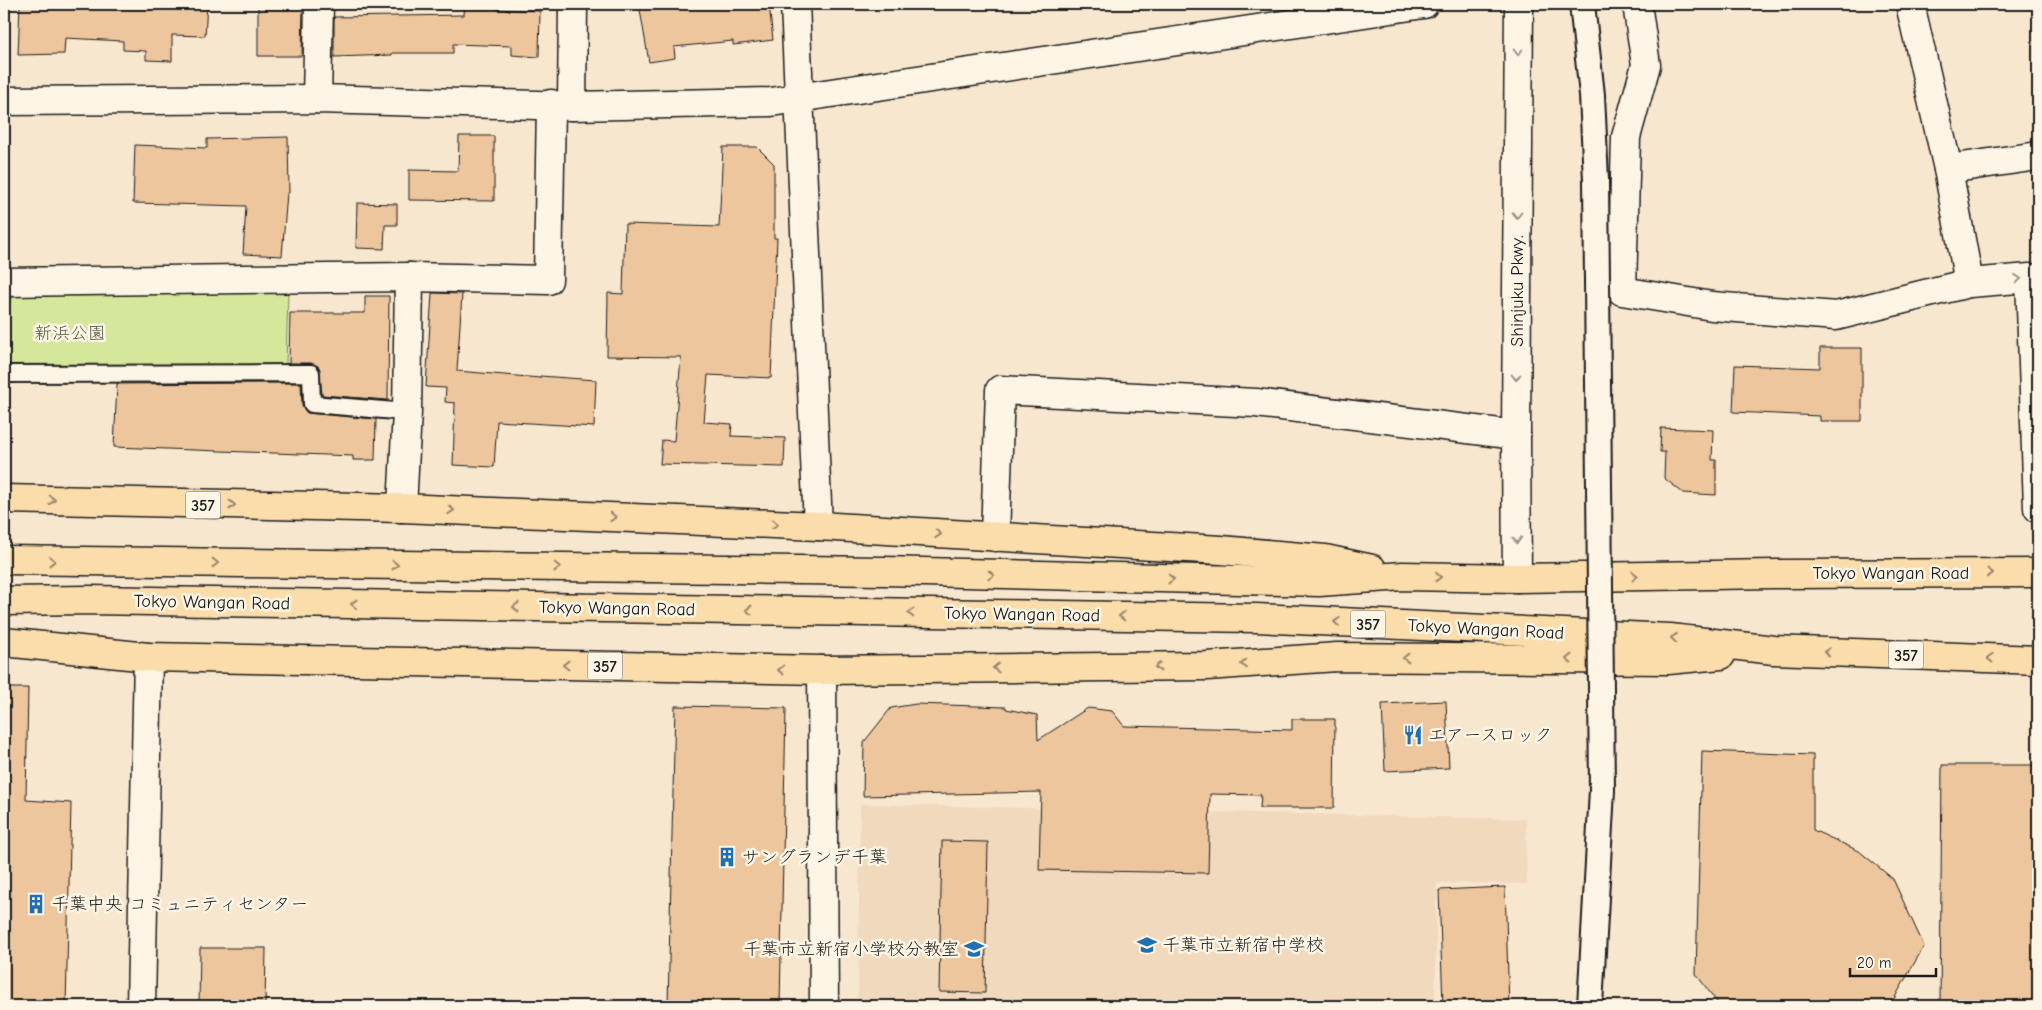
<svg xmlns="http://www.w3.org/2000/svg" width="2042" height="1010" viewBox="0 0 2042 1010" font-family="'Comic Neue','Klee One',sans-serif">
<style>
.built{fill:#f1d9bd}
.green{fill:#d5e79b;stroke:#78825c}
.building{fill:#edc69d;stroke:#1c1c1c}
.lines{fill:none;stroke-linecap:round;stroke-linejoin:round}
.service-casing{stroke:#1c1c1c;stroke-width:20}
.pedestrian-casing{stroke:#1c1c1c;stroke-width:28}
.minor-casing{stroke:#1c1c1c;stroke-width:31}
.tertiary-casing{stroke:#1c1c1c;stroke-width:31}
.trunk-casing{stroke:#1c1c1c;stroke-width:31}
.service{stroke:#fcf5e5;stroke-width:16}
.pedestrian{stroke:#fcf5e5;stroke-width:24}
.minor{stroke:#fcf5e5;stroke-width:28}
.tertiary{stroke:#fcf5e5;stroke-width:28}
.trunk{stroke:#fbdcab;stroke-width:28}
.pedestrian-bridge-casing{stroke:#1c1c1c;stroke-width:28;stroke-linecap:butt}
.pedestrian-bridge{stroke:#fcf5e5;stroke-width:24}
.oneway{stroke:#97938b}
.oneway2{stroke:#97866b}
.labels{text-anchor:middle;stroke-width:5;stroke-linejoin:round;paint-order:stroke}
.shield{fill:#fcf5e5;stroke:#5f5d58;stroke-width:1}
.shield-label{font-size:16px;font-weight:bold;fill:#1c1c1c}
.street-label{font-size:18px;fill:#1c1c1c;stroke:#fcf5e5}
.park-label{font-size:18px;fill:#545942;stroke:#fcf5e5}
.poi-label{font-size:18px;fill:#1c1c1c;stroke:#fcf5e5;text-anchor:start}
</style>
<rect width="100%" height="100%" fill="#f8e7cf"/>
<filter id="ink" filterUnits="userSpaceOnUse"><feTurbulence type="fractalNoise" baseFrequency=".02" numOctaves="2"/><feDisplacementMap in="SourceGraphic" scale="10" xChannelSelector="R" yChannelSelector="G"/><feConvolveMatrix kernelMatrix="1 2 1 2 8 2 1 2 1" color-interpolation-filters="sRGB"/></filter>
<g filter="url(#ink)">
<polygon class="built" points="860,804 1526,819 1527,884 1437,883 1435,1006 858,1006"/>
<polygon class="green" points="17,293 288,293 286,366 4,374 4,308"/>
<g class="building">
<polygon points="20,4 68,4 68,6 207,4 205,36 172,35 172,61 146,60 146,51 123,50 123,41 65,38 64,54 18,55"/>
<polygon points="258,4 303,4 302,56 258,56"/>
<polygon points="465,4 496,4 496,9 540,11 539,57 512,55 512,46 453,44 453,53 392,53 392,55 334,57 334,17 464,15"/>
<polygon points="639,4 769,4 773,40 733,45 733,41 674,47 675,58 649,62"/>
<polygon points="459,136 494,136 494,201 409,200 409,170 458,171"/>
<polygon points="288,137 289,193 287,193 282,256 243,254 246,206 133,203 135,145 207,148 207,139"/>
<polygon points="723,147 757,147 774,164 774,238 777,238 771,378 708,375 704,422 732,424 731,436 785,438 784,467 660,464 662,440 674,441 681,357 607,356 608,293 623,294 625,224 719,227"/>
<polygon points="357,203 397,204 397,225 385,225 384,249 356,248"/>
<polygon points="432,293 462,294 457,371 540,378 540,376 596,380 594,427 497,421 494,467 453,465 455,403 445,402 446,388 426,387"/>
<polygon points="365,296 389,296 388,400 322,395 319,367 311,363 289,363 290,313 365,313"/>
<polygon points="1820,348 1862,348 1862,421 1820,421 1820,416 1733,412 1735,365 1820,368"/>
<polygon points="252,383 301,383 302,405 307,413 376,419 375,460 353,460 353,456 114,447 117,384"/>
<polygon points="1661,428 1713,430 1712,460 1716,460 1716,495 1683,493 1664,478 1665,452 1660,452"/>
<polygon points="4,688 28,688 26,800 71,803 66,1006 4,1006"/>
<polygon points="1446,701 1449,768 1385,771 1382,704"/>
<polygon points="916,704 1006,707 1006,709 1037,715 1038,740 1088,708 1112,711 1124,726 1292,730 1292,719 1335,719 1334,808 1260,808 1261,795 1210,794 1208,873 1039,870 1041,792 863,796 864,742 891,708"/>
<polygon points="675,706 786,708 780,1006 668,1006"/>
<polygon points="1702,751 1813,755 1813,830 1859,851 1893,879 1924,946 1890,1006 1720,1006 1696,974"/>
<polygon points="1942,765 2038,765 2038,1006 1940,1006"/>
<polygon points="942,841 988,842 985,993 939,992"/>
<polygon points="1505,887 1509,1006 1443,1006 1439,890"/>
<polygon points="200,948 266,948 265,1006 199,1006"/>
</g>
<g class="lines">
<defs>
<polyline id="service" points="4,374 311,373 312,404 407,412"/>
<g id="pedestrian">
<polyline points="1582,4 1592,95 1596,180"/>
<polyline points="1590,1006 1602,790"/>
</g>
<g id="minor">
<polyline points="1637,4 1646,65 1626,137 1622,291 1712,306 1836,316 1969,283 2030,278 2038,508"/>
<polyline points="1910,4 1948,169 1969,283"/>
<polyline points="317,99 319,4"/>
<polyline points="572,106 573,4"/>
<polyline points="1948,169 2038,156"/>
<polyline points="4,282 409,277 548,280 551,104"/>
<polyline points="402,508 407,412 409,277"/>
<polyline points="995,537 1000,390 1256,403 1516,435"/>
<polyline points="1517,578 1516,435 1519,4"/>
<polyline points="822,670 824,1006"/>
<polyline points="141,1006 148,657"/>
</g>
<g id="tertiary">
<polyline points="795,4 818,526"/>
<polyline points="4,101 317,99 572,106 771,102 1424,4"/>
</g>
<g id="trunk">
<polyline points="4,499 402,508 818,526 1221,550 1325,559 1372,569"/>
<polyline points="4,560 884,571 1319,582 1403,576 1517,578 1775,574 2038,573"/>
<polyline points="4,601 88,600 1256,618 1670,638 1774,650 2038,660"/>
<polyline points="4,642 148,657 822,670 1207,666 1337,657 1668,660 1721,655"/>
</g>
</defs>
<use href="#service" class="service-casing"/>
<use href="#pedestrian" class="pedestrian-casing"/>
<use href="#minor" class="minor-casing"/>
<use href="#tertiary" class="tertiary-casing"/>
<use href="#trunk" class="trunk-casing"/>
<use href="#service" class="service"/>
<use href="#pedestrian" class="pedestrian"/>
<use href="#minor" class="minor"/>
<use href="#tertiary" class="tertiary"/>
<use href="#trunk" class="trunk"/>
<defs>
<polyline id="pedestrian-bridge" points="1596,180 1602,790"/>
</defs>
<use href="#pedestrian-bridge" class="pedestrian-bridge-casing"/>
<use href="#pedestrian-bridge" class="pedestrian-bridge"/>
</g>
<defs><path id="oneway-chevron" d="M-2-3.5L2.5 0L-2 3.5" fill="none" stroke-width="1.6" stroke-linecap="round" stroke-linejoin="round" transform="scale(1.25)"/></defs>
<g class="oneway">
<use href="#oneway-chevron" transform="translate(1518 52) rotate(90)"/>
<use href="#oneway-chevron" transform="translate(1517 215) rotate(90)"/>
<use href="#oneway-chevron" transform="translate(2018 279) rotate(-5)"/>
<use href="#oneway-chevron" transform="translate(1516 377) rotate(90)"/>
<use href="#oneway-chevron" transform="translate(1517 540) rotate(89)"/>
</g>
<g class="oneway2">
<use href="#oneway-chevron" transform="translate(52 500) rotate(2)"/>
<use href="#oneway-chevron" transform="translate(232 505) rotate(1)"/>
<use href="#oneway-chevron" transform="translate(451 510) rotate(3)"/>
<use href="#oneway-chevron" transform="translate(613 517) rotate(3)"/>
<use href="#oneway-chevron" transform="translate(775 524) rotate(3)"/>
<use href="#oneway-chevron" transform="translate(938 534) rotate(3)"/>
<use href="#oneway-chevron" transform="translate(52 561) rotate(1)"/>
<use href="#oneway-chevron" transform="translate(215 563) rotate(1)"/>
<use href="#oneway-chevron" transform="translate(395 565) rotate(1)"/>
<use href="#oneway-chevron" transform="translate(557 567) rotate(1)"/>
<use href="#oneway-chevron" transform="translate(1990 573)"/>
<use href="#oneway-chevron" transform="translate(991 575) rotate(1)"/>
<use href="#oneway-chevron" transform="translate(1635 576) rotate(-1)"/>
<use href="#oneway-chevron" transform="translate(1438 577) rotate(1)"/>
<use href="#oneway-chevron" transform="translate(1171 579) rotate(1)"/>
<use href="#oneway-chevron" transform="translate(354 604) rotate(-179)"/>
<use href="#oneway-chevron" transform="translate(516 607) rotate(-179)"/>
<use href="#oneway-chevron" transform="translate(749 610) rotate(-179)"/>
<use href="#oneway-chevron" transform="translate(911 613) rotate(-179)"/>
<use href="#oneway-chevron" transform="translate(1122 616) rotate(-179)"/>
<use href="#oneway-chevron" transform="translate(1337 622) rotate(-177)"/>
<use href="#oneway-chevron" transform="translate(1674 638) rotate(-174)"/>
<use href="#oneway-chevron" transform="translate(1827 652) rotate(-178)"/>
<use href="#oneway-chevron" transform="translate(1406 658) rotate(-180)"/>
<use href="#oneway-chevron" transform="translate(1990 658) rotate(-178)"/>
<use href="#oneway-chevron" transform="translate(1569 659) rotate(-179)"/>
<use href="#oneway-chevron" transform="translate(1244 664) rotate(176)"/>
<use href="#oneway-chevron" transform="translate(566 665) rotate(-179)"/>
<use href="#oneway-chevron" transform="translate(1158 667) rotate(179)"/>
<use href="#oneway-chevron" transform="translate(996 668) rotate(179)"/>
<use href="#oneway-chevron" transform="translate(781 670) rotate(-179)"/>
</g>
</g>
<defs>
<symbol id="restaurant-bare" viewBox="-9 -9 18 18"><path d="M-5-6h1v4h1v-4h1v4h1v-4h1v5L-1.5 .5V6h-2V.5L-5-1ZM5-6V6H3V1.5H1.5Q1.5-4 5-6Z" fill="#1f6fb2" stroke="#fcf5e5" stroke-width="2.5" paint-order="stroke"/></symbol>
<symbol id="building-bare" viewBox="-9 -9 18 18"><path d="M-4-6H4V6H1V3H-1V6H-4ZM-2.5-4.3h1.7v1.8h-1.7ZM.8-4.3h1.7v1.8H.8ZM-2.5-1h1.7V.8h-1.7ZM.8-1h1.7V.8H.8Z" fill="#1f6fb2" stroke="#fcf5e5" stroke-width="2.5" paint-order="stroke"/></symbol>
<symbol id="school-bare" viewBox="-9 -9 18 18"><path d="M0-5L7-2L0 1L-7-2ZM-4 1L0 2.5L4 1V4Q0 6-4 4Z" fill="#1f6fb2" stroke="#fcf5e5" stroke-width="2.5" paint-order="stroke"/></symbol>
</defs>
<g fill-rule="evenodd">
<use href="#restaurant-bare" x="1399" y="721" width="28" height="28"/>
<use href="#building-bare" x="713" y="843" width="28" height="28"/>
<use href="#building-bare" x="22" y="890" width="28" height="28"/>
<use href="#school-bare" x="1133" y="931" width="28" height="28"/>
<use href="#school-bare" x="960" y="935" width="28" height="28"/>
</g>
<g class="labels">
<g class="shield">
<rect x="185.5" y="491.5" width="35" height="27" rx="4"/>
<rect x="1350.5" y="610.5" width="35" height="27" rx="4"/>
<rect x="1888.5" y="641.5" width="35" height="27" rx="4"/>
<rect x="587.5" y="652.5" width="35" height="27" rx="4"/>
</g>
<g class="shield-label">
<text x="203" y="511">357</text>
<text x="1368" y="630">357</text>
<text x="1906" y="661">357</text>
<text x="605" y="672">357</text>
</g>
<g class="street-label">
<text transform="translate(1517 291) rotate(-90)" y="6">Shinjuku Pkwy.</text>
<text x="1891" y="579">Tokyo Wangan Road</text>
<text transform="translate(212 602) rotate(1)" y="6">Tokyo Wangan Road</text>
<text transform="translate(617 608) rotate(1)" y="6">Tokyo Wangan Road</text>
<text transform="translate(1022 614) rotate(1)" y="6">Tokyo Wangan Road</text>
<text transform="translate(1486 629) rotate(3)" y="6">Tokyo Wangan Road</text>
</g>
<g class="park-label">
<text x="70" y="339">新浜公園</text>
</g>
<g class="poi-label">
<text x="1428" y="741">エアースロック</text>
<text x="742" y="863">サングランデ千葉</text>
<text x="51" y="910">千葉中央 コミュニティセンター</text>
<text x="1162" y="951">千葉市立新宿中学校</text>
<text x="959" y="955" text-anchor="end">千葉市立新宿小学校分教室</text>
</g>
</g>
<rect width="2042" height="1010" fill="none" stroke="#fcf5e5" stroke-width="20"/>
<rect x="10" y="10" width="2022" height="990" fill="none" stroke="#1c1c1c" stroke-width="2" filter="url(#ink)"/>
<path d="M1850 968v8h86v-8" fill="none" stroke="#1c1c1c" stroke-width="2.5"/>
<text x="1857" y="968" font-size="15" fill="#1c1c1c" stroke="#fcf5e5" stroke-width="4" paint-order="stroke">20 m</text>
</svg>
